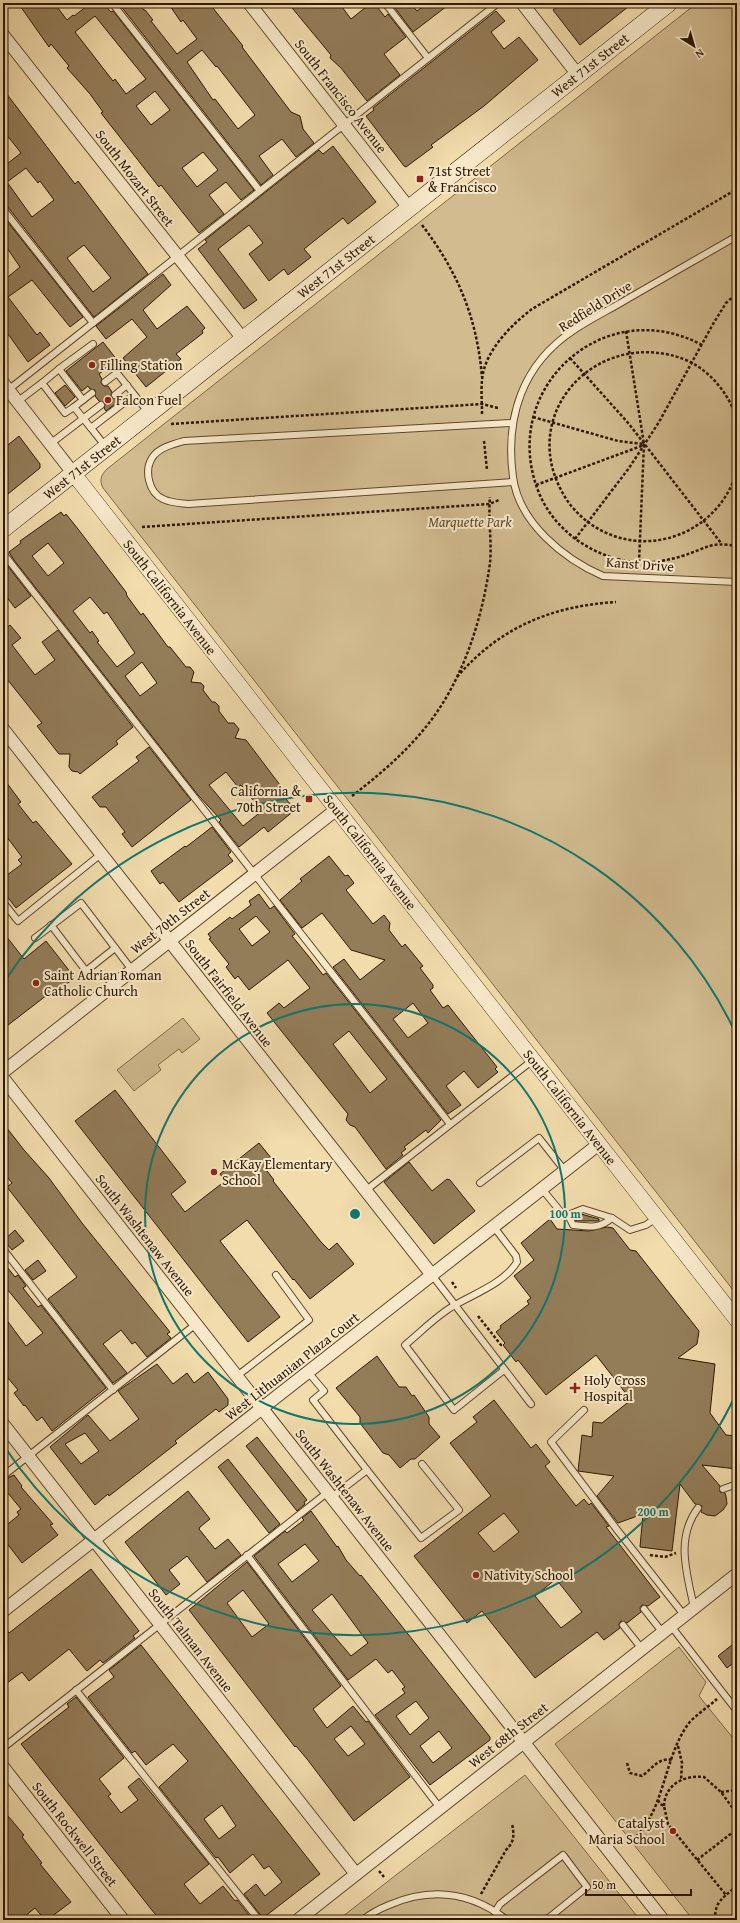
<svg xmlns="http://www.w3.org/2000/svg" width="740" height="1923" viewBox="0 0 740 1923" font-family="'Gentium Book Plus',serif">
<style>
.green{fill:#d1bb8f;stroke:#7f6948}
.building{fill:#937d59;stroke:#2d1700;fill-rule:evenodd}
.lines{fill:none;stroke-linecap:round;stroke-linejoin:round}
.service-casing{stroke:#5e482b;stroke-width:8}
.minor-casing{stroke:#5e482b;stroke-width:14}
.tertiary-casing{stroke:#5e482b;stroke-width:16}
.secondary-casing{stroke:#2d1700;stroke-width:18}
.path{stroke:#2d1700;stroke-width:2.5;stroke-dasharray:3 2;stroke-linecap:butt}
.service{stroke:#f7e8c9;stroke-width:6}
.minor{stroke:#f7e8c9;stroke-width:12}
.tertiary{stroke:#f7e8c9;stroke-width:15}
.secondary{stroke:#f7e8c9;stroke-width:17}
.ring{fill:none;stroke:#0f766e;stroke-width:2}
.poi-dot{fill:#8f2418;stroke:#f7e8c9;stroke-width:1.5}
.labels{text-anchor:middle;stroke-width:4;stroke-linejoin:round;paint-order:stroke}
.street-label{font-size:14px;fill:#2d1700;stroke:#f7e8c9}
.poi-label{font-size:14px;fill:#2d1700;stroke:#f7e8c9;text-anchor:start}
.park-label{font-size:14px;font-style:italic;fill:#5e482b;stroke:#f7e8c9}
.centre{fill:#0f766e;stroke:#f7e8c9;stroke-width:2}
.ring-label{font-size:12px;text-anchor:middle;font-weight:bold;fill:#0f766e;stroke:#f7e8c9;stroke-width:4;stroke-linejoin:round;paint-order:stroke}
</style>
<rect width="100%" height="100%" fill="#f2dcac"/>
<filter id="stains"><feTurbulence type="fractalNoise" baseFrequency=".005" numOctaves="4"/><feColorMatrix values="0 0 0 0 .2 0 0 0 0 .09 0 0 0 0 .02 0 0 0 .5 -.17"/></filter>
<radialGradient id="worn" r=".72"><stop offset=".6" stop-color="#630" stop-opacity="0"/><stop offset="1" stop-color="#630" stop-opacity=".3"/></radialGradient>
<g class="green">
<path d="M697 3H737V1295L103 488C99 480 101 475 107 469Z"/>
<polygon points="183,1018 200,1039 182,1053 179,1049 158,1065 161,1070 134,1091 117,1070"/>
<polygon points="679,1647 706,1682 699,1696 737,1743 737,1920 693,1920 555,1744"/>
<polygon points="525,1775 640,1920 338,1920"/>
</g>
<g class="building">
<path d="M18 3H54L67 20 73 15 74 16 91 3H103L111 12 113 11 254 190 241 200 226 182 209 195 224 214 199 233 161 185 159 187 101 113 103 112 90 94 67 68 69 66 51 44 49 47ZM95 16 146 79 126 94 115 79 113 81 75 32ZM155 91 170 110 151 125 136 106ZM203 152 218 170 197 187 182 168Z"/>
<path d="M123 3H138L144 10H145L153 20 151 21 177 54 197 39 183 20 181 22 168 3H209L243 46 242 47 291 112 300 116 303 129 314 143 296 157 282 139 259 156 273 175 261 185 120 5ZM202 50 216 67 217 66 255 115 238 129 215 99 213 100 187 62Z"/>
<polygon points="288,3 339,3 351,19 371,3 374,3 385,17 388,14 406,37 384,54 400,75 367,101 341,68 330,58 331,55"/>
<polygon points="401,3 410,3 417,11 428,3 451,3 413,32 395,8"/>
<polygon points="562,3 633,3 580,45 553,10"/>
<polygon points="496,11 505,21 491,32 504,49 519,37 538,60 484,106 431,145 433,147 406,167 404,166 366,116 374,110 373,108"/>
<path d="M3 89 75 184 78 181 148 274 94 317 7 206 3 205V167L21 153 3 130ZM26 168 38 183 40 181 54 200 32 217 7 182ZM84 245 111 278 93 292 67 258Z"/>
<polygon points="333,146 376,202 348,224 343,218 304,249 311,257 288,275 284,269 269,281 249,254 263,243 249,225 218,249 257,300 244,309 198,249 207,242 205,240 319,150 323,154"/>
<polygon points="3,216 83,317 70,327 32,280 8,297 37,335 40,332 50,345 28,362 3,327 3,281 20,267 3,242"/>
<polygon points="163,274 171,285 143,310 157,329 187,306 205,328 202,331 203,333 176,354 181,359 146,387 123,358 147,337 132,319 106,339 96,326"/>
<polygon points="103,342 117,360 99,374 102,379 101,383 104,386 108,386 112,392 111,395 112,398 118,399 119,401 106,411 104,408 105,403 99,401 95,396 95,390 90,389 88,386 82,391 66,371"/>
<polygon points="65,385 75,397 65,406 55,393"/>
<polygon points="19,436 40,464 40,468 3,498 3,449"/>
<path d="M61 512 64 516 66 514 78 529 126 592 127 596 141 615 143 613 168 647H170L186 667H190L194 672 191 682 201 683 204 686 203 690 212 702H215L219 706V711L228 723H234L239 729 235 738 246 740 280 785 277 788 295 810 268 832 264 827 239 847 219 822 221 820 198 795 14 560 9 552 21 543 20 541ZM48 543 64 563 48 576 32 556ZM90 597 104 614 107 612 135 653 117 667 97 642 99 641 92 631 90 633 73 611ZM142 662 157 683 140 696 125 676ZM226 772 238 787 241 785 262 811 243 826 209 785Z"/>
<polygon points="7,565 31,596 15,608 3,592 3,568"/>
<polygon points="10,625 21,638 12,645 35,675 55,660 42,642 58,630 133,727 116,741 118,744 80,774 78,772 72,771 69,767 70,754 59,754 37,726 42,723 3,674 3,631"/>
<polygon points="149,747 191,800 132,847 122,834 125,832 106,807 100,807 92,797 139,761 136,757"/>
<polygon points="3,778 21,802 18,804 33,823 36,821 72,864 16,908 3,891 3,878 22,864 18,860 22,857 3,832"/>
<polygon points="212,827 231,852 228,855 233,861 179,902 163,882 160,884 151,871 185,846 186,847"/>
<path d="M329 856 345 876 348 875 354 883 346 890 373 924 384 915 390 923 389 930 402 947 405 944 423 966 420 968 433 985V988L430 990 443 1008 448 1005 497 1067 495 1069 498 1072 478 1088 464 1071 446 1086 461 1105 448 1114 333 967 344 959 360 980 385 960 351 950 322 913 302 928 280 900 302 881 300 879ZM413 1003 428 1023 408 1038 393 1019Z"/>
<path d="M259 894 270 909 274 906 295 934 292 936 310 958 323 975 326 973 441 1120 428 1133 426 1130 404 1147 406 1149 401 1153 403 1155 386 1169 355 1127 350 1125 346 1120 348 1114 267 1013 279 1003 284 1008 310 988 288 960 249 990 238 976 235 979 226 967 229 964 209 939 211 938 208 934 230 917 232 919 251 905 249 901ZM256 916 270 932 252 946 239 929ZM349 1031 387 1079 370 1093 333 1044Z"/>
<polygon points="3,932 24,959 46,941 75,978 62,987 60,985 3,1029"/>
<polygon points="115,1090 186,1182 171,1194 185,1212 225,1181 220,1174 259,1143 276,1164 267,1171 274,1180 273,1181 321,1242 329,1250 337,1243 354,1264 310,1299 294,1279 293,1280 247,1220 220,1241 280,1317 248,1342 75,1121"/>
<polygon points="3,1123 24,1150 49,1178 82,1223 170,1332 167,1334 171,1338 147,1357 135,1342 132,1344 121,1330 103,1344 127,1373 113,1383 48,1299 77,1277 7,1187 12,1183 3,1172"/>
<polygon points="409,1162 432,1191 447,1179 450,1180 475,1211 434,1244 384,1182"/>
<polygon points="581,1214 599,1219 599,1221 576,1221 574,1217"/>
<polygon points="550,1219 557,1229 589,1231 607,1227 613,1228 630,1250 636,1251 699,1331 697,1344 678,1358 715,1364 710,1413 726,1435 737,1436 737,1469 702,1465 720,1486 720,1492 725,1493 726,1496 727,1504 723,1510 715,1516 707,1515 701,1512 702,1506 695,1504 680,1484 672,1551 640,1547 643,1514 618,1523 597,1496 614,1476 578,1471 582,1435 592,1437 593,1422 602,1423 631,1400 596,1355 546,1395 518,1360 516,1362 503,1345 505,1343 496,1332 501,1328 500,1326 529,1304 527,1301 531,1298 514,1276 534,1260 521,1243"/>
<polygon points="15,1230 24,1241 12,1250 4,1240"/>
<polygon points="38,1260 46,1271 33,1280 25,1270"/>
<polygon points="3,1262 15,1277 18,1275 26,1286 23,1288 38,1307 41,1305 106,1388 52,1431 42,1417 37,1421 25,1405 24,1406 14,1393 18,1390 3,1372 3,1315 26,1346 43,1333 3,1284"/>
<polygon points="377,1356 399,1387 406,1387 412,1396 414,1395 429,1417 429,1424 440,1437 415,1459 411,1459 400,1468 389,1455 383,1453 360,1423 360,1417 336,1388"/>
<path d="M157 1364 173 1384 187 1373 194 1383 208 1372 228 1399V1405L219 1412 216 1409 175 1441 177 1443 109 1496 108 1494 95 1505 50 1447 88 1415 110 1441 139 1419 118 1391ZM85 1433 99 1451 81 1464 65 1444Z"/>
<path d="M494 1400 531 1448 536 1444 550 1462 545 1466 576 1506 584 1499 589 1505 591 1503 609 1526 606 1527 660 1597 648 1606 642 1605 640 1608 641 1612 627 1623 621 1621 619 1624 620 1628 604 1640 597 1632 535 1678 482 1611 467 1623 414 1556 491 1496 450 1443 477 1422 473 1417ZM504 1513 519 1532 494 1552 478 1533ZM556 1579 582 1612 561 1628 535 1596Z"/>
<polygon points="257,1437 307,1500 304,1502 305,1504 297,1511 246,1446"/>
<polygon points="228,1459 280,1524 269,1533 218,1467"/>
<polygon points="14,1475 22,1486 21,1487 53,1524 50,1525 58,1535 22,1563 3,1538 3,1528 19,1515 17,1512 21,1509 3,1487 3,1480"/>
<polygon points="188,1491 210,1519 200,1527 199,1529 215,1549 228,1539 241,1555 207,1582 187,1556 169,1570 180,1584 166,1595 125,1542"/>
<path d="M311 1511 337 1547 338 1546 346 1560 360 1576 361 1575 490 1737V1740L430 1785 375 1715 405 1693 402 1689 405 1687 392 1670 388 1673 376 1659 348 1680 254 1556 285 1531 287 1533 304 1520 302 1518ZM305 1544 319 1561 292 1582 278 1564ZM332 1594 368 1643 351 1656 312 1610ZM416 1701 429 1718 410 1735 396 1716ZM439 1731 452 1748 433 1763 420 1746Z"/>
<path d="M247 1562 341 1686 313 1709 327 1728 353 1706 366 1722 368 1721 410 1777 354 1821 307 1759 296 1746 295 1747 189 1610ZM243 1590 269 1624 252 1637 227 1603ZM351 1726 365 1744 348 1756 334 1739Z"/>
<polygon points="91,1569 139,1631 133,1636 135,1638 103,1663 100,1660 87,1671 69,1649 29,1681 22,1672 3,1686 3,1625 9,1633"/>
<polygon points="737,1641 737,1660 727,1668 718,1656"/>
<path d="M141 1645 320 1874 263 1918 244 1894 256 1884 265 1896 282 1882 269 1866 264 1869 253 1854 230 1873 218 1857 216 1858 159 1787 188 1761 173 1744 146 1765 135 1751 132 1753 88 1697 114 1677 109 1670ZM222 1805 236 1826 219 1839 204 1819Z"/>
<polygon points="76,1697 124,1758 99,1779 111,1794 108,1796 121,1813 138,1800 128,1787 139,1778 209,1864 184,1884 200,1904 223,1886 235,1901 237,1900 253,1920 160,1920 151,1909 21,1744 69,1707 67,1704"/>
<polygon points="3,1810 24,1835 22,1837 42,1863 40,1864 71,1902 47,1920 45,1920 35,1908 20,1920 3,1920"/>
</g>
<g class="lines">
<defs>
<g id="service">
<polyline points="112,3 260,191"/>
<polyline points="385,3 428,58"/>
<polyline points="3,209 93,323"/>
<path d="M737 236C701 257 665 277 629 298 611 309 592 318 574 330 522 364 505 418 513 477 519 523 564 559 603 576L737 582"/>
<polyline points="59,369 93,344"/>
<polyline points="105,382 117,373 148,412"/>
<polyline points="42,383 59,369 83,400"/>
<polyline points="92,393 74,407 91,428 134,395"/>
<polyline points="3,394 498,3"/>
<polyline points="115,395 127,385"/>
<polyline points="17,402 42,383 65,413 74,407"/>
<path d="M512 423 184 441C173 444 158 448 152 458 144 471 149 493 163 499 171 503 179 503 188 504L513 482"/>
<polyline points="91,428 106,447"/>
<polyline points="50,444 101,405"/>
<polyline points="3,553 450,1124"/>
<polyline points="3,902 18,921 101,854"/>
<polyline points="51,925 86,971 115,948"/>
<polyline points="35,938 81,903 132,970"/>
<polyline points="480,1183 539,1138 565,1171"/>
<polyline points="542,1189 560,1211 568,1215 583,1209 612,1218 630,1230 646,1225 656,1218"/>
<polyline points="365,1191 533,1060"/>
<path d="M568 1215 573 1225C589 1227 599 1229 612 1218"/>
<path d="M494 1227 516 1256 517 1262C504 1283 476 1293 455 1305 437 1315 421 1332 405 1345L454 1410 504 1370"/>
<polyline points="3,1249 113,1390"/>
<polyline points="432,1275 531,1404"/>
<polyline points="308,1372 324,1391 313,1400 367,1470"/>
<polyline points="237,1376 309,1320 276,1275"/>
<polyline points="584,1410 551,1442 618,1531 684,1615"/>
<polyline points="3,1476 196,1324"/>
<polyline points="723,1489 737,1484"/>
<polyline points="332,1497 367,1470 421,1538 459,1510 422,1464"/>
<polyline points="247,1555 440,1808"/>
<path d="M694 1608C687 1573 675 1539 698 1508"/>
<polyline points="644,1609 663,1633"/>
<polyline points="623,1625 642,1649"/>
<polyline points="671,1626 737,1711"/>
<polyline points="76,1690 259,1920"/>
<polyline points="3,1748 328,1492"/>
<polyline points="495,1912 500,1904 563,1855 587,1887 546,1920"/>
<path d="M363 1920C371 1913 379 1909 389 1905 431 1887 471 1892 507 1920"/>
</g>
<g id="minor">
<polyline points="249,3 409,208"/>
<polyline points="522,3 578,75"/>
<polyline points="3,35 243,339"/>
<polyline points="3,383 73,473"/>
<polyline points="3,729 432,1275"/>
<polyline points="3,1072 337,809"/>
<polyline points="3,1078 663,1920"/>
<polyline points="3,1424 356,1874"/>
<polyline points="3,1611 599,1144"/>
<polyline points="3,1767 123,1920"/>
<polyline points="298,1920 737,1574"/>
</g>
<polyline id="tertiary" points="73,473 737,1320"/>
<polyline id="secondary" points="3,529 669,3"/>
</defs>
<use href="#service" class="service-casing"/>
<use href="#minor" class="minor-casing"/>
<use href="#tertiary" class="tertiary-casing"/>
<use href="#secondary" class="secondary-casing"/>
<g class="path">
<path d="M422 225C458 272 477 318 482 377"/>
<polyline points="626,331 644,444 639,562"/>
<path d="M702 345C603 292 497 390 539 493 551 522 576 544 605 555 630 565 657 564 682 556 706 549 709 541 737 546"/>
<polyline points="570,358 629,424 721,543"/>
<path d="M482 414C482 403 481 391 482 380 484 352 511 325 532 309L737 189"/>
<polyline points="533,417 618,441 643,444"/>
<path d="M737 421C731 396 710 370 686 360 598 325 514 414 565 497 576 515 594 529 614 536 666 554 723 523 737 470"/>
<polyline points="171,424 482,404 498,408"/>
<polyline points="484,441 487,470"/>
<polyline points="536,485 644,445"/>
<polyline points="142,527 489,504 499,500"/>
<polyline points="575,539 629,468 659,422 713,324 726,303 737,293"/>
<path d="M457 677C500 627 552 606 616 602"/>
<path d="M352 796C378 776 404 754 425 728 462 683 482 621 490 563 492 542 488 519 490 497"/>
<polyline points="452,1282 456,1288"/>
<polyline points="478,1316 501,1345 499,1347"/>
<polyline points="650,1555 665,1557 676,1553"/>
<polyline points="678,1746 682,1763 681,1780"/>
<path d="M627 1763 630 1773 642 1776C652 1769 658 1757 673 1760"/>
<polyline points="721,1792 737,1790"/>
<polyline points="658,1800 660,1804 664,1806 668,1824 726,1895 737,1886"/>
<path d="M664 1806C665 1784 684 1775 704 1777L721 1792 737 1814"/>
<path d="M629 1843C666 1814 662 1759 689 1723 697 1714 708 1707 717 1699"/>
<polyline points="697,1860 737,1829"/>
<polyline points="379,1871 384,1877"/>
<path d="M481 1894 506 1850C515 1841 514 1835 512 1823"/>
<path d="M715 1920C715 1908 717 1903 726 1895"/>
</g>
<use href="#service" class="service"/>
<use href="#minor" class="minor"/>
<use href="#tertiary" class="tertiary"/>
<use href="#secondary" class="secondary"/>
</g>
<g class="ring">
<circle cx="355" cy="1214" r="210"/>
<path d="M737 1392A421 421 0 0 1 4 1446M4 982A421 421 0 0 1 737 1036"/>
</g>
<g class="poi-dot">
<rect x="416" y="175" width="8" height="8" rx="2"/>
<circle cx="92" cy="365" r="4"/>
<circle cx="108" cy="400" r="4"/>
<rect x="305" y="795" width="8" height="8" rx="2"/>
<circle cx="36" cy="983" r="4"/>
<circle cx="214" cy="1172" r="4"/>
<path d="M573 1382h4v4h4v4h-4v4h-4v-4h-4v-4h4z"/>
<circle cx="476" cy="1575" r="4"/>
<circle cx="673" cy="1831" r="4"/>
</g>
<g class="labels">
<g class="street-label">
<text transform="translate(590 65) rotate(-38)" y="5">West 71st Street</text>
<text transform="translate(341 96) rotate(52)" y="5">South Francisco Avenue</text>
<text transform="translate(135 178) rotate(52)" y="5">South Mozart Street</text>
<text transform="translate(336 266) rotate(-38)" y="5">West 71st Street</text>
<text transform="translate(595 306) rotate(-32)" y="5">Redfield Drive</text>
<text transform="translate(82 467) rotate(-38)" y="5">West 71st Street</text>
<text transform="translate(640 564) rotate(4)" y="5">Kanst Drive</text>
<text transform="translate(170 597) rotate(52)" y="5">South California Avenue</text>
<text transform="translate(370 852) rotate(52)" y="5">South California Avenue</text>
<text transform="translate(170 921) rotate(-38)" y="5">West 70th Street</text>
<text transform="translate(229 993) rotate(52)" y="5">South Fairfield Avenue</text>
<text transform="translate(570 1107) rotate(52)" y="5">South California Avenue</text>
<text transform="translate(145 1235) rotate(52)" y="5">South Washtenaw Avenue</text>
<text transform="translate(292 1366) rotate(-38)" y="5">West Lithuanian Plaza Court</text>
<text transform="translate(345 1490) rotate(52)" y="5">South Washtenaw Avenue</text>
<text transform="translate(191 1640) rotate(52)" y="5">South Talman Avenue</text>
<text transform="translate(508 1735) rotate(-38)" y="5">West 68th Street</text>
<text transform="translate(75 1834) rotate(52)" y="5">South Rockwell Street</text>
</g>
<g class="poi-label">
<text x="428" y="176">71st Street<tspan x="428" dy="16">&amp; Francisco</tspan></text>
<text x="100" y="370">Filling Station</text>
<text x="116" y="405">Falcon Fuel</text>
<text x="301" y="796" text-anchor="end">California &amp;<tspan x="301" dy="16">70th Street</tspan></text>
<text x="44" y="980">Saint Adrian Roman<tspan x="44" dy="16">Catholic Church</tspan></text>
<text x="222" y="1169">McKay Elementary<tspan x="222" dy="16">School</tspan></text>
<text x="584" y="1385">Holy Cross<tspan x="584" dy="16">Hospital</tspan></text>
<text x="484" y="1580">Nativity School</text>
<text x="665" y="1828" text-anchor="end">Catalyst<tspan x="665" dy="16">Maria School</tspan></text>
</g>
<g class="park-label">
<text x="470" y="527">Marquette Park</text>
</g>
</g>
<circle cx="355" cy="1214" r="6" class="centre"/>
<g class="ring-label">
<text x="565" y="1218">100 m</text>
<text x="653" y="1516">200 m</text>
</g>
<rect width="740" height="1923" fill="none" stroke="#f2dcac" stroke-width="16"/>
<rect x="4" y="4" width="732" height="1915" fill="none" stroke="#2d1700" stroke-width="2"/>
<rect x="8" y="8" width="724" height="1907" fill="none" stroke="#2d1700"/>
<g transform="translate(694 46) rotate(143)" stroke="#f7e8c9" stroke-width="3" paint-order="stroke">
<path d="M0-3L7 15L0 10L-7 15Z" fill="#2d1700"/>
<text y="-6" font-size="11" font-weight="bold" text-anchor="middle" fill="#2d1700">N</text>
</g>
<path d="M586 1889v6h105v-6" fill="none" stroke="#2d1700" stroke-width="2"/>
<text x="592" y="1889" font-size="12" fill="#2d1700" stroke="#f7e8c9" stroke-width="3" paint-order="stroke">50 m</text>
<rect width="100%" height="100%" filter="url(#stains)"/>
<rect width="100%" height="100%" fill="url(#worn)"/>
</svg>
